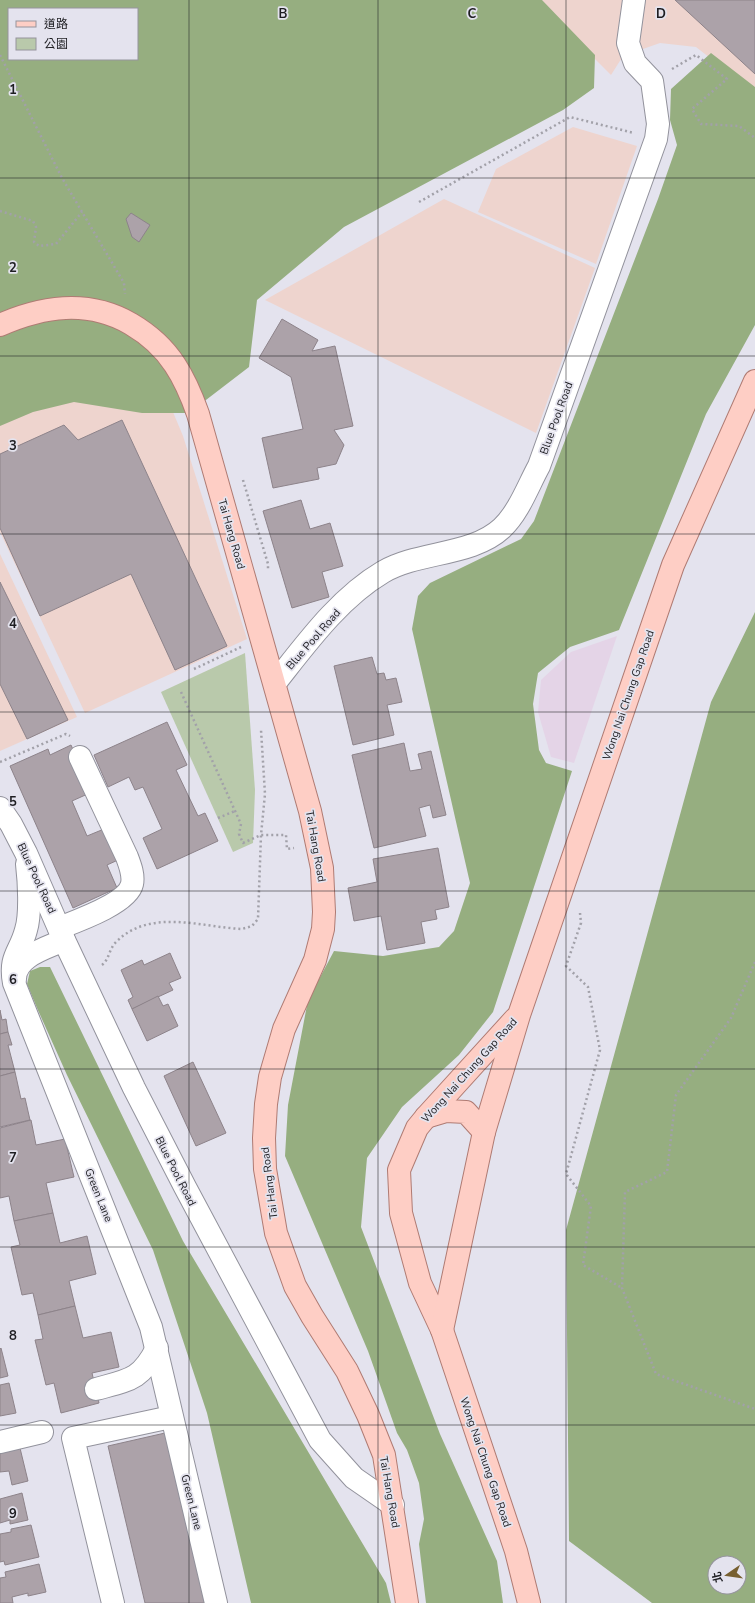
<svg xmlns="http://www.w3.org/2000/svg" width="755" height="1603" viewBox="0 0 755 1603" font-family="'Nunito Sans','Noto Sans TC',sans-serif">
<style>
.industrial{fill:#e4d4e7}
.education{fill:#eed4ce}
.green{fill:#b9c9ab}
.forest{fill:#96ae80;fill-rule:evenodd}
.building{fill:#aca2a9;stroke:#8d838a}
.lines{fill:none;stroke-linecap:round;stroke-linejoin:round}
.minor-casing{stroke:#92929c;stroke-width:24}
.major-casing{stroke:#af7b73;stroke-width:24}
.path{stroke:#a2a1a9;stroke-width:2.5;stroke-dasharray:2 3;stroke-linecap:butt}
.minor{stroke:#fff;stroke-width:22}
.major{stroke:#fecec5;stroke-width:22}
.grid{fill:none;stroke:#1e1e22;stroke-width:1;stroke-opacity:0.55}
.labels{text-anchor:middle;stroke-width:3.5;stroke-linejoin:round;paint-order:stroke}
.street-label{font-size:11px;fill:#1e1e22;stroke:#e4e3ee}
.grid-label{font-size:13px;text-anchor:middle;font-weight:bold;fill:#1e1e22;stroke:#e4e3ee;stroke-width:3.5;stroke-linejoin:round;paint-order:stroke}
</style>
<rect width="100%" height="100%" fill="#e4e3ee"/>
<polygon class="industrial" points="617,636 574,763 551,757 538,712 541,680 571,652"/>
<g class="education">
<polygon points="536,0 755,0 755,93 696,47 660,43 623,56 611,75"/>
<polygon points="573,127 637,146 596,264 478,212 496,169"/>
<polygon points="444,199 595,268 536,433 265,300"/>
<polygon points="165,393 183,436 247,639 85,713 0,532 0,420 38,404"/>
<polygon points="0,554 77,717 0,751"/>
</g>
<polygon class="green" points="245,653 255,790 253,843 233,852 161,692"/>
<g class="forest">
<path d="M0 0H542L595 55 594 88 563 110 344 227 257 300 249 367 189 413H142L74 402 33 412 0 426ZM9 9H137V59H9Z"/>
<polygon points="711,53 755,87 755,325 706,414 619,630 570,647 538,673 533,704 539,750 546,763 572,771 493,1012 459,1055 402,1107 367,1158 361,1227 440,1434 497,1561 503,1603 426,1603 419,1544 424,1519 419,1483 407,1450 397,1433 368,1351 285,1156 288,1105 308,1000 334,951 383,956 439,947 454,931 470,883 412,629 418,596 430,583 521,539 534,521 658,199 677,145 670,120 671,89"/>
<path d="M755 612V1603H652L569 1541 566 1230 711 702ZM715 1563H739V1587H715Z"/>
<polygon points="40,967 50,967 183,1241 386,1583 391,1603 251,1603 207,1413 153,1250 67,1075 37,1008 27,984 30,971"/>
</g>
<g class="building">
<polygon points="675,0 755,0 755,74"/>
<polygon points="131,213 150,225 139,242 132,237 126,219"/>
<polygon points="282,319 318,340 312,351 335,346 353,426 334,430 344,445 336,464 317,468 319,479 273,488 262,438 303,429 291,377 259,358"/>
<polygon points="122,420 227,646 175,670 131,574 40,616 0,528 0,454 64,425 78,440"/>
<polygon points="301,500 310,529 330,523 343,566 322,572 329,597 292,608 263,511"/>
<polygon points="0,582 68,720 27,739 0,684"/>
<polygon points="372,657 377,674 384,673 386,680 396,678 402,702 387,705 394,735 353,745 334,666"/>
<polygon points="167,722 187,765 176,770 198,816 205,813 218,841 157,869 143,838 162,829 143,787 135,790 129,777 108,787 94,755"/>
<polygon points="404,743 410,771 422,769 418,754 431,751 446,815 433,818 430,805 419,808 426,836 374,848 352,755"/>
<polygon points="71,745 92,792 72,801 87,836 104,829 118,860 107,865 117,888 73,908 10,766 48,749 50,755"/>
<polygon points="438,848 449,907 435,910 437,919 421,922 425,943 387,950 381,916 354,921 348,888 377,882 373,859"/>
<polygon points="170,953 181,978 169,983 173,990 132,1009 128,1000 133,997 121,970 142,960 144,965"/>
<polygon points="158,996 163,1006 168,1004 178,1026 147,1041 132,1009"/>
<polygon points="0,1010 2,1020 6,1019 8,1032 0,1034"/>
<polygon points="8,1032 12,1045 8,1045 15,1072 0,1076 0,1034"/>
<polygon points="193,1062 226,1133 196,1146 164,1076"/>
<polygon points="15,1072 21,1099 25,1098 30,1120 0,1127 0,1076"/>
<polygon points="31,1120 36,1145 65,1139 74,1177 46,1183 53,1213 14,1221 9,1196 0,1198 0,1128"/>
<polygon points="53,1213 60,1243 87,1236 96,1274 69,1281 75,1306 38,1315 33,1293 22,1295 11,1247 20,1245 14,1221"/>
<polygon points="75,1306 83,1338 111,1332 119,1367 92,1373 99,1403 61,1413 54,1383 46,1385 35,1340 43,1339 38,1315"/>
<polygon points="1,1348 8,1376 0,1378 0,1349"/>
<polygon points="9,1383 16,1413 0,1416 0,1385"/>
<polygon points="165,1433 206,1603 145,1603 108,1446"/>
<polygon points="19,1444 28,1481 12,1485 9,1471 0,1472 0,1449"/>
<polygon points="22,1493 28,1520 10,1524 10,1520 0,1523 0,1499"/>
<polygon points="31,1525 39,1557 5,1565 4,1561 0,1562 0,1534 11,1532 11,1529"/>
<polygon points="39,1564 46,1592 28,1596 28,1593 12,1597 13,1603 0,1603 0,1578 6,1577 5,1572"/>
</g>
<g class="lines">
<defs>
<g id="minor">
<path d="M275 683C306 644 339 598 383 572 419 551 472 556 502 528 519 512 528 486 539 466L656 139 658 124 652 81 635 63 628 43 634 0"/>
<polyline points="0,808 11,824 26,853 64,940 134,1088 185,1187 320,1440 354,1478 393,1505"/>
<path d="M27 864C29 881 31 914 26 930 20 953 9 956 14 983L151 1327 216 1603"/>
<path d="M59 928C77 921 128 903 132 884 134 875 130 865 127 857L80 757"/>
<path d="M15 979C15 956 47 948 64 940"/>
<path d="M96 1389C129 1380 141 1380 157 1348"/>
<polyline points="0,1442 42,1432"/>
<polyline points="113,1603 73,1438 171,1417"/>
</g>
<g id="major">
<path d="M0 325C43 306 88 299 131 324 148 334 164 348 175 365 185 380 192 397 198 414L310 811 322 868 324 912 323 929 315 960 284 1029 270 1077 266 1104 264 1138 265 1169 276 1233 295 1286 312 1316 347 1371 368 1415 384 1455 407 1603"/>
<polyline points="515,1019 426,1117 417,1128 399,1170 401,1213 420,1283 442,1330 516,1551 529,1603"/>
<polyline points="426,1117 446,1111 466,1112 484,1132"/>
<polyline points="442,1330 484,1132 519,1015 673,565 755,381"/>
</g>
</defs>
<use href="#minor" class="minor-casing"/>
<use href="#major" class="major-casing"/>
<g class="path">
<polyline points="0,55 62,178 124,283 125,294"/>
<polyline points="672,69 696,55 727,79 692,109 701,124 739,126 755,138"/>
<polyline points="419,202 570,117 634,133"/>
<polyline points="0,211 33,221 36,227 34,242 39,246 56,244 82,212"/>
<polyline points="243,480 268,564 268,570"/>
<polyline points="194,669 241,647"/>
<polyline points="181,692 241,824 239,834 243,843 261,835 286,835 287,849 294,848"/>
<polyline points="0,762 66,734 70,736"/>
<polyline points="218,818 235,811"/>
<polyline points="580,913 581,923 566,966 588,987 600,1050 566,1174 591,1206 583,1265 622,1288"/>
<polyline points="755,962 731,1018 676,1095 667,1172 625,1192 622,1288 656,1374 755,1409"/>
<path d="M102 965C109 960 109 949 116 942 150 908 200 927 242 929L252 926 258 919 261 835 265 794 261 730"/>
</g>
<use href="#minor" class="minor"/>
<use href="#major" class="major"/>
</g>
<path class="grid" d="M189 0V1603M378 0V1603M566 0V1603M0 178H755M0 356H755M0 534H755M0 712H755M0 891H755M0 1069H755M0 1247H755M0 1425H755"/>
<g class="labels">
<g class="street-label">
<text transform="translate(556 418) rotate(-70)" y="4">Blue Pool Road</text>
<text transform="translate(232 534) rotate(74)" y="4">Tai Hang Road</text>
<text transform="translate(313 639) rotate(-49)" y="4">Blue Pool Road</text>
<text transform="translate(628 695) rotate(-71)" y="4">Wong Nai Chung Gap Road</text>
<text transform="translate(316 846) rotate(80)" y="4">Tai Hang Road</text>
<text transform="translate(37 878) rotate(65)" y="4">Blue Pool Road</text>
<text transform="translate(469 1070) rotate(-48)" y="4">Wong Nai Chung Gap Road</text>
<text transform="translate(176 1171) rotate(63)" y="4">Blue Pool Road</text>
<text transform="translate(269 1183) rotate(-97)" y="4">Tai Hang Road</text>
<text transform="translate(99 1195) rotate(68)" y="4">Green Lane</text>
<text transform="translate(486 1462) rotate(71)" y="4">Wong Nai Chung Gap Road</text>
<text transform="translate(390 1492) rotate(80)" y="4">Tai Hang Road</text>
<text transform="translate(192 1502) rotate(76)" y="4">Green Lane</text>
</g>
</g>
<g class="grid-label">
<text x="283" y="18">B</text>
<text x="472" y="18">C</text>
<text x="661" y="18">D</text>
<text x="13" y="94">1</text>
<text x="13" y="272">2</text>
<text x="13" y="450">3</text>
<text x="13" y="628">4</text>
<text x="13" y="806">5</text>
<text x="13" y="984">6</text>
<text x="13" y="1162">7</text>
<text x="13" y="1340">8</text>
<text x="13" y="1518">9</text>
</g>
<rect x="8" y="8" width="130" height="52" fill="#e4e3ee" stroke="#95949c"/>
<rect x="16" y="21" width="20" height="6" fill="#fecec5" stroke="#95949c"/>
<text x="44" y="28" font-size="12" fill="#1e1e22">道路</text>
<rect x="16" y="38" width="20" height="12" fill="#b9c9ab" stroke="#95949c"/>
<text x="44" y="48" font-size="12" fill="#1e1e22">公園</text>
<g transform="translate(727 1575) rotate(257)"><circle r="19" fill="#e4e3ee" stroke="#95949c"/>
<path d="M0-3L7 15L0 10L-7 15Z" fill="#775f30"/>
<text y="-6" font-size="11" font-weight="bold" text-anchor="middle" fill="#1e1e22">北</text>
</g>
</svg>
